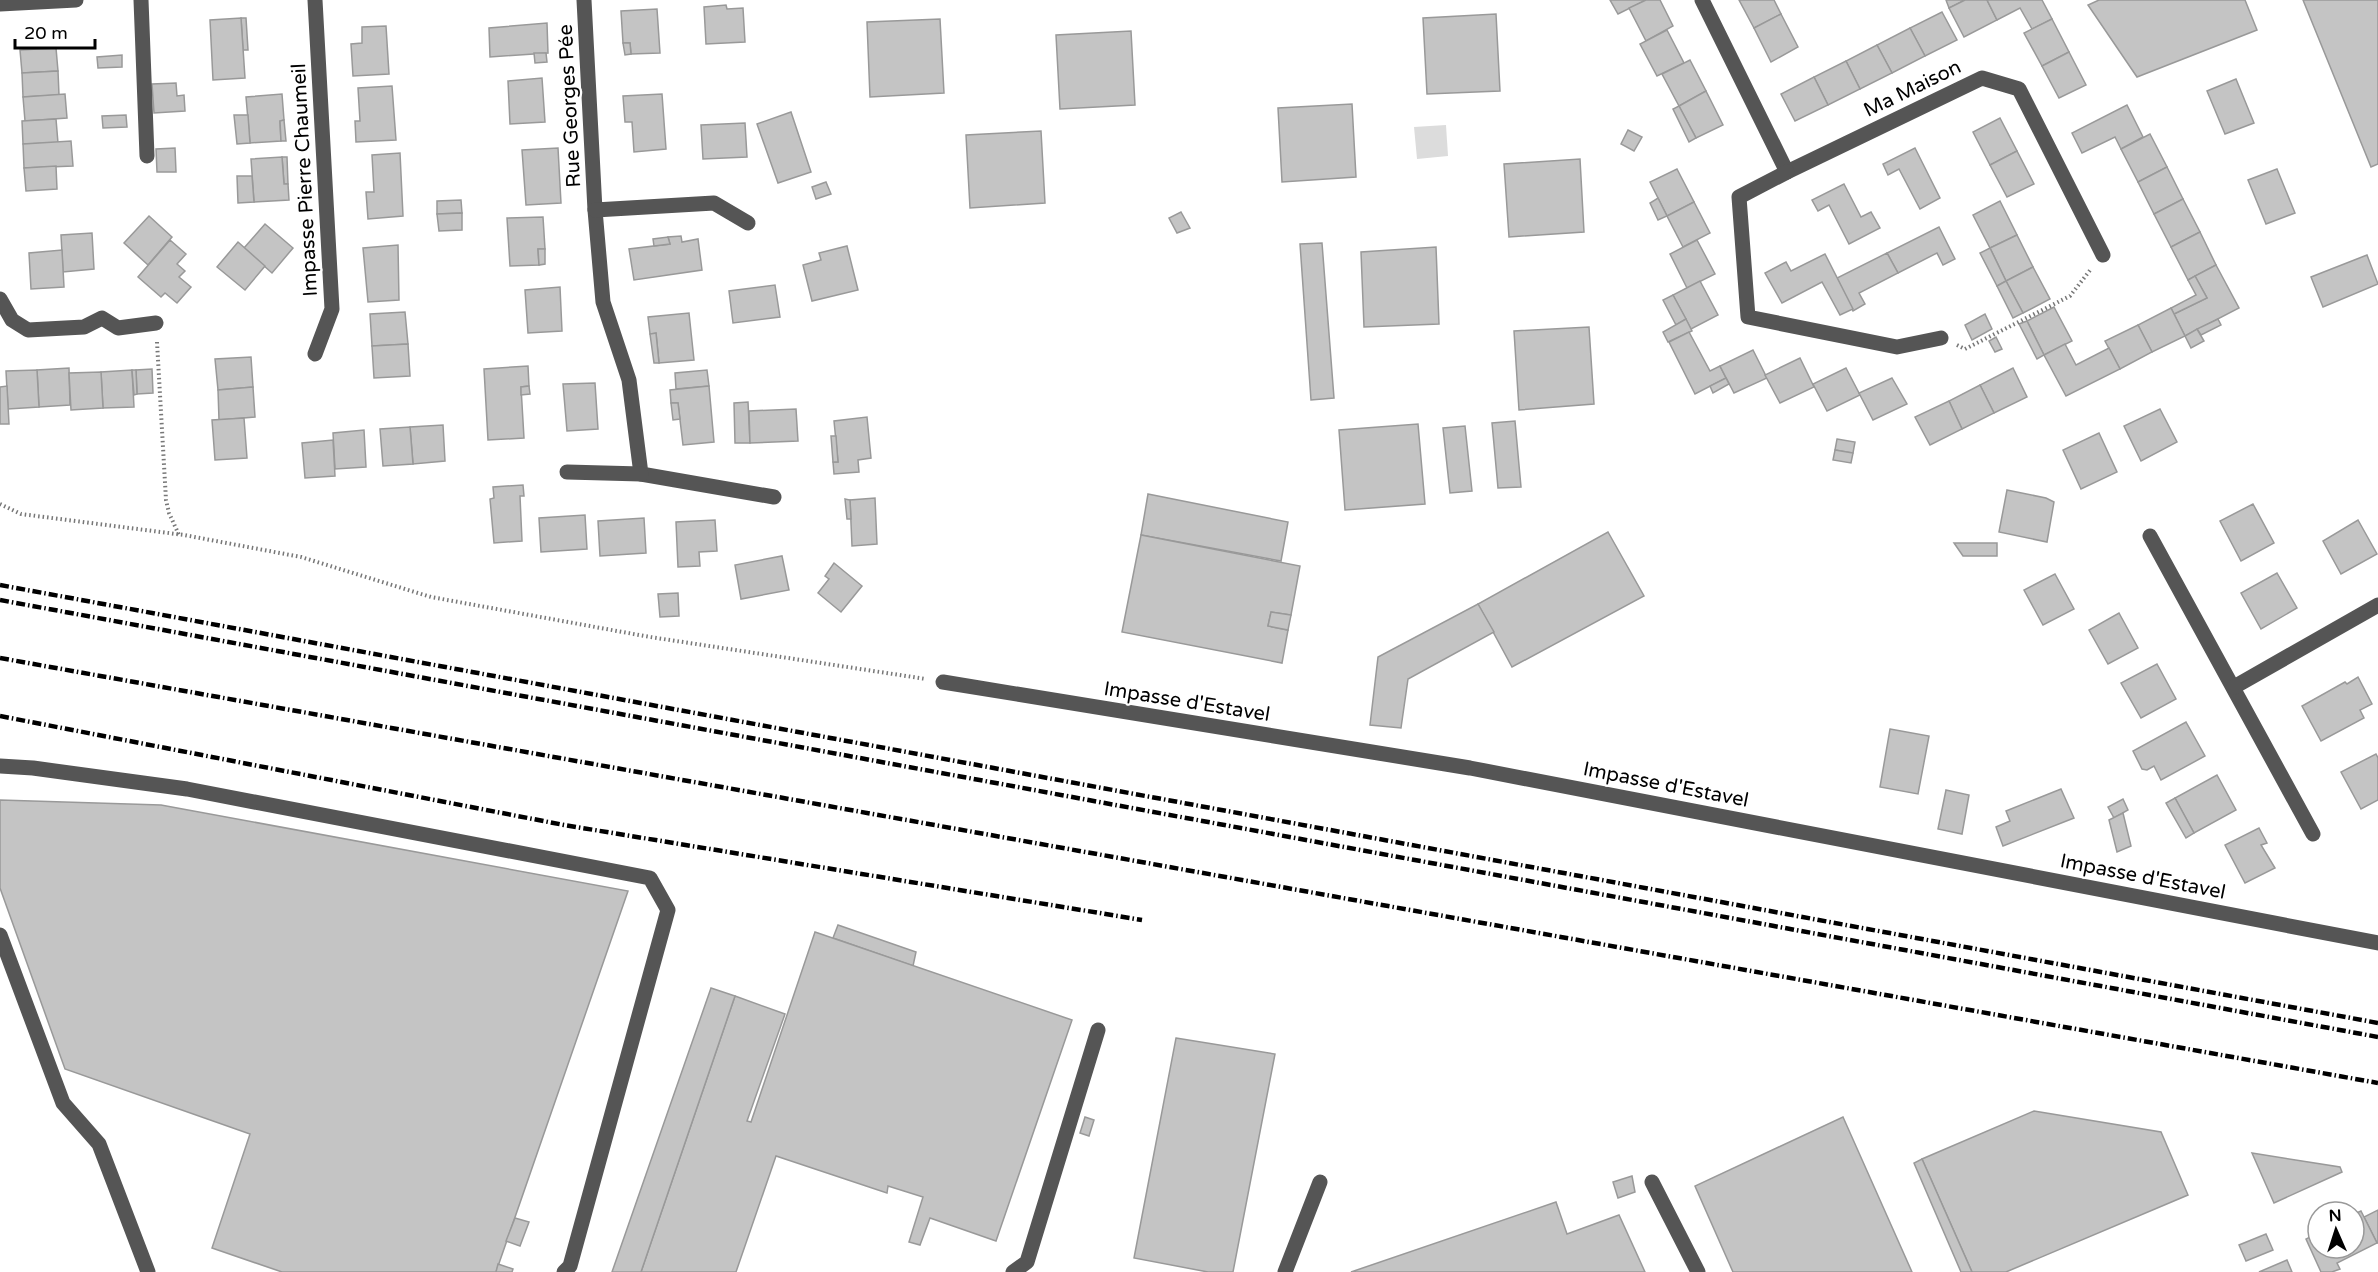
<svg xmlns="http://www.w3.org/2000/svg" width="2378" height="1272" viewBox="0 0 2378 1272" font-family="'Varela Round',sans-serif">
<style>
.green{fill:#dcdcdc}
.building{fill:#c4c4c4;stroke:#999;stroke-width:1.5}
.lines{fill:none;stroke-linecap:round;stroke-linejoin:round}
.path{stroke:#777;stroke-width:4;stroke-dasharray:1.5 3;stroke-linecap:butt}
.minor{stroke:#555;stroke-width:15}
.rail{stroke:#000;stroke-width:4.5;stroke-dasharray:9 3 1.5 3;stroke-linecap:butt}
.labels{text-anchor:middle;stroke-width:4.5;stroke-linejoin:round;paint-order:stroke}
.street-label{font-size:20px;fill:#000;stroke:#fff}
</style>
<rect width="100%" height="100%" fill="#fff"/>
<polygon class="green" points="1446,125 1448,156 1417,159 1414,127"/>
<g class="building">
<polygon points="1610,0 1646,0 1618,14"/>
<polygon points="1646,0 1660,0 1673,26 1646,41 1629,8"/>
<polygon points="1739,0 1774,0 1781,14 1754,28"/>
<polygon points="1946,0 1965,0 1949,8"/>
<polygon points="1965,0 1987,0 1997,20 1964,37 1949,8"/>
<polygon points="1987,0 2042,0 2052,19 2032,29 2020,8 1997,20"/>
<polygon points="2099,0 2245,0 2257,30 2137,77 2088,5"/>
<polygon points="2303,0 2378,0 2378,164 2371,167"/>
<polygon points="726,5 727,9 743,8 745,42 706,44 704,7"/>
<polygon points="657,9 660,53 631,54 630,43 623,43 621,11"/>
<polygon points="1942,12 1957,40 1925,56 1910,28"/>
<polygon points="1496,14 1500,91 1427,94 1423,18"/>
<polygon points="1781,14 1798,47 1771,62 1754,28"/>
<polygon points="241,18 246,18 248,50 243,50"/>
<polygon points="241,18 245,78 213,80 210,20"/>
<polygon points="940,19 944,93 870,97 867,22"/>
<polygon points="2052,19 2069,52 2042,66 2024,33"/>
<polygon points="547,23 548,53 490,57 489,28"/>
<polygon points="386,26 389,74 353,76 351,44 362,43 362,27"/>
<polygon points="1910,28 1925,56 1892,73 1877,45"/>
<polygon points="1667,30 1684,63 1657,76 1640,44"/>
<polygon points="1131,31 1135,105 1060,109 1056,35"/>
<polygon points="623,43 630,43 631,54 625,55"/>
<polygon points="1877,45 1892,73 1860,89 1846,61"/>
<polygon points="56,48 58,71 22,73 20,50"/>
<polygon points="2069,52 2086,85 2059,98 2042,66"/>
<polygon points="534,53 546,53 547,62 535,63"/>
<polygon points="122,55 122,67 98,68 97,57"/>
<polygon points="1690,60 1706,91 1679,106 1662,74"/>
<polygon points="1846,61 1860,89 1828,105 1814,77"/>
<polygon points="58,71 59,95 23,97 22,73"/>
<polygon points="1814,77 1828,105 1795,121 1781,94"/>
<polygon points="542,78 545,122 510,124 508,81"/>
<polygon points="2236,79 2254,123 2225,134 2207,91"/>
<polygon points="176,83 177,96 184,95 185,111 154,113 152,84"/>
<polygon points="392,86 396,140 356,142 355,121 360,121 358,88"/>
<polygon points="1706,91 1723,125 1696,138 1679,106"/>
<polygon points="65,94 67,118 25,121 23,97"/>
<polygon points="282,94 284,120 280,121 281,141 250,143 246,97"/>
<polygon points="662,94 666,149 634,152 632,122 625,122 623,96"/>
<polygon points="1352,104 1356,177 1282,182 1278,108"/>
<polygon points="2127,105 2143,137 2121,149 2115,137 2082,153 2072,133"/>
<polygon points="1679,106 1696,138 1689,142 1673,109"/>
<polygon points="791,112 811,172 778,183 757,124"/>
<polygon points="126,115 127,127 103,128 102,116"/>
<polygon points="234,115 248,115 250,143 237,144"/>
<polygon points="2000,118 2017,151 1990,165 1973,132"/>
<polygon points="56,119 58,143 23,144 22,121"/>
<polygon points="284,120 286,141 281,141 280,121"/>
<polygon points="745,123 747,157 703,159 701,125"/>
<polygon points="1628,130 1642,137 1634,151 1621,144"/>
<polygon points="1041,131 1045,203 970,208 966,135"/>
<polygon points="2150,134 2167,167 2138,182 2121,149"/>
<polygon points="71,141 73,166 24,168 23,144"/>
<polygon points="175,148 176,172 157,172 156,149"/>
<polygon points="558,148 561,203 526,205 522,150"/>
<polygon points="1915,148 1940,198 1920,209 1899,169 1888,175 1883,164"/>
<polygon points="2017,151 2034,184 2007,197 1990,165"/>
<polygon points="400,153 403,216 368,219 366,192 374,192 372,155"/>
<polygon points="282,157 287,157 288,184 284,184"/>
<polygon points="282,157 284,184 288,184 289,200 254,202 251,159"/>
<polygon points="1580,159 1584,232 1509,237 1504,164"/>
<polygon points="56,166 57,189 26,191 24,168"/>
<polygon points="2167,167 2183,199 2154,214 2138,182"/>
<polygon points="1677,169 1694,202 1667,216 1650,182"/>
<polygon points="2277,169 2295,213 2266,224 2248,180"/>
<polygon points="237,176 252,176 254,202 238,203"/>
<polygon points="826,182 831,194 816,199 812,187"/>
<polygon points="1844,184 1861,217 1871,212 1880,228 1849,244 1829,205 1818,211 1812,200"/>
<polygon points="1658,198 1667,216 1658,220 1650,203"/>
<polygon points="2183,199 2200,232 2171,247 2154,214"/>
<polygon points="461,200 462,213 437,214 437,201"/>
<polygon points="2000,201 2017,235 1990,248 1973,215"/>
<polygon points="1694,202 1710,233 1683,247 1667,216"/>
<polygon points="1181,212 1190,228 1177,233 1169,218"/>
<polygon points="462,213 462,230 439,231 437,214"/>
<polygon points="149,216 172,237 148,265 124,243"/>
<polygon points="543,217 545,249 538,249 539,265 510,266 507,218"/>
<polygon points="265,224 293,248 272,273 244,248"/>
<polygon points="1939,227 1955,259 1943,265 1937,253 1898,273 1887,253"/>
<polygon points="2200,232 2216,265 2188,280 2171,247"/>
<polygon points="92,233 94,269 63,272 61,235"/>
<polygon points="2017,235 2033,267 2006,281 1990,248"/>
<polygon points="681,236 682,242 698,239 702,270 634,280 629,249 670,244 668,237"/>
<polygon points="668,237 670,244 654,246 653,239"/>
<polygon points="170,240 186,254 177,264 185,271 179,277 191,287 177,303 165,293 161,297 138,277"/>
<polygon points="1697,240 1715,274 1687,288 1670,254"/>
<polygon points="238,242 265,266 245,290 217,267"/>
<polygon points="1322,243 1334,398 1311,400 1300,244"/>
<polygon points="398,245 399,300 368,302 363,248"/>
<polygon points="847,246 858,290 812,301 803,265 821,260 819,253"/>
<polygon points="1436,247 1439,324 1364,327 1361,252"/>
<polygon points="1990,248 2006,281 1997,286 1980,253"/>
<polygon points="538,249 545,249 545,264 539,265"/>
<polygon points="62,250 64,287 31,289 29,253"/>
<polygon points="1887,253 1898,273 1859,293 1865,304 1853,311 1837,278"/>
<polygon points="1825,254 1853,309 1840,315 1822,282 1782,303 1765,273 1786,262 1791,271"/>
<polygon points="2367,255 2378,284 2323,307 2311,277"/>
<polygon points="2216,265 2239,308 2185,336 2174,314 2207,298 2195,276"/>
<polygon points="2033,267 2050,299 2023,313 2006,281"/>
<polygon points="2195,276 2207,298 2174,314 2171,308 2196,295 2188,280"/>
<polygon points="1700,281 1718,315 1691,329 1673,295"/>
<polygon points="2006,281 2023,313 2013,318 1997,286"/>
<polygon points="775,285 780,317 733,323 729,291"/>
<polygon points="560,287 562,331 528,333 525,290"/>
<polygon points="1673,295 1686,319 1676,325 1663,300"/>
<polygon points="2054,307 2072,341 2044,355 2027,321"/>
<polygon points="2171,308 2185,336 2152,352 2138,325"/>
<polygon points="405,312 408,344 372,346 370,314"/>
<polygon points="689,313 694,360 659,363 656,333 650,334 648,317"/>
<polygon points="1985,314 1992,329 1972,340 1965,325"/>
<polygon points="1686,319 1692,331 1668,342 1663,332"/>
<polygon points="2218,319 2221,325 2201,335 2197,329"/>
<polygon points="2027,321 2044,355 2037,359 2019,324"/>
<polygon points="2138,325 2152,352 2120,369 2105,341"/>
<polygon points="1589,327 1594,404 1519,410 1514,331"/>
<polygon points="2197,329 2204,341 2191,348 2185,336"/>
<polygon points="1689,332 1710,371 1720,366 1726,378 1695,394 1669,342"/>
<polygon points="656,333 659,363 654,363 650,334"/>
<polygon points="1996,337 2002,349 1995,352 1989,341"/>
<polygon points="408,344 410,376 374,378 372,346"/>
<polygon points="2065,344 2076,365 2109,348 2120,369 2066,396 2044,355"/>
<polygon points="1753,350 1767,378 1734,393 1720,366"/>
<polygon points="251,357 253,387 218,390 215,359"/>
<polygon points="1800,358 1814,387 1780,403 1765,375"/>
<polygon points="528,366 529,386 521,387 524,438 488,440 484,369"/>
<polygon points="69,368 70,405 39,407 37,370"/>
<polygon points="1846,368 1860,395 1827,411 1813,384"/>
<polygon points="2013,368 2027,397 1994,413 1980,385"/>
<polygon points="152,369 153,393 137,394 136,370"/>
<polygon points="37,370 39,407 8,409 6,371"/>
<polygon points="132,370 134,407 103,408 101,372"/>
<polygon points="132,370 136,370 137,394 134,395"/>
<polygon points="707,370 709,386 676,389 675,373"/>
<polygon points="101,372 103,408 71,410 69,373"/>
<polygon points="1726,378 1729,384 1713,393 1710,386"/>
<polygon points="1892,378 1907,404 1873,420 1859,393"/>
<polygon points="595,383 598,429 567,431 563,384"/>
<polygon points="1980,385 1994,413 1962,429 1949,401"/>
<polygon points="7,386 9,424 0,424 0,387"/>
<polygon points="529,386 530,394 521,395 521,387"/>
<polygon points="709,386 714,442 683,445 678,403 671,403 670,390"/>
<polygon points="253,387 255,417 219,420 218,390"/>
<polygon points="1949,401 1962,429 1930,445 1915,417"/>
<polygon points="748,402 750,443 735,443 734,403"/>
<polygon points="671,403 678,403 680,419 673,420"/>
<polygon points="796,409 798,441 750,443 749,411"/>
<polygon points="2160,409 2177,442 2141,461 2124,426"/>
<polygon points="867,417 871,458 858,460 859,472 834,474 833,462 838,462 834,421"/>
<polygon points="244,418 247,458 215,460 212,420"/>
<polygon points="1515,421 1521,487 1498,488 1492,423"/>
<polygon points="1418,424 1425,504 1345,510 1339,430"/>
<polygon points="443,425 445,461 413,464 410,427"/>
<polygon points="1465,426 1472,491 1450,493 1443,428"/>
<polygon points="410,427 413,464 383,466 380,429"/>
<polygon points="364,430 366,467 335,469 333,433"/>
<polygon points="2099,433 2117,472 2081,489 2063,450"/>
<polygon points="831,436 836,436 838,462 833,462"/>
<polygon points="1837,439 1855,442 1853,453 1835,450"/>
<polygon points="333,440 335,476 305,478 302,443"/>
<polygon points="1835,450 1853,453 1851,463 1833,460"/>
<polygon points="523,485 524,496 520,496 522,541 494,543 490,499 494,498 493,487"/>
<polygon points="2007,490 2046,498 2054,502 2047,542 1999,532"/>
<polygon points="1148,494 1288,522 1281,561 1141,535"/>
<polygon points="875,498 877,544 852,546 850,500"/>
<polygon points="845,499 850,500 851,519 847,519"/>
<polygon points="2253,504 2274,543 2241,561 2220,521"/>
<polygon points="585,515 587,549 541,552 539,518"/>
<polygon points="644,518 646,553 600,556 598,521"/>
<polygon points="715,520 717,551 699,552 700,566 678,567 676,522"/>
<polygon points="2358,520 2377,554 2341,574 2323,541"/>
<polygon points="1608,532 1644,596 1512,667 1478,604"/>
<polygon points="1141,535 1300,566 1291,615 1271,612 1268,626 1288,630 1282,663 1122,632"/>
<polygon points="1954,543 1997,543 1997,556 1963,556"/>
<polygon points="782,556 789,590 741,599 735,565"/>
<polygon points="834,563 862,586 841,612 818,593 829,579 825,576"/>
<polygon points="2277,573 2297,608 2261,629 2241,593"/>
<polygon points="2055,574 2074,609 2043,625 2024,590"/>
<polygon points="678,593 679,616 660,617 658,594"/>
<polygon points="1478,604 1494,632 1408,679 1401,728 1370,725 1378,657"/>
<polygon points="1271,612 1291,615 1288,630 1268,626"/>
<polygon points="2119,613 2138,648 2108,664 2089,630"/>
<polygon points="2157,664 2176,699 2141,718 2121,683"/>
<polygon points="2358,677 2372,704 2360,710 2364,718 2321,741 2302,706 2345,682 2347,684"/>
<polygon points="2186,722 2205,756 2161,780 2154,766 2147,770 2142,769 2133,751"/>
<polygon points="1890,729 1929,736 1918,794 1880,787"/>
<polygon points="2376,754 2378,758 2378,800 2361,809 2341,772"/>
<polygon points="2217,775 2236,810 2194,833 2175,798"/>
<polygon points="2061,789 2074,818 2003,846 1996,827 2010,821 2006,811"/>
<polygon points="1946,790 1969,795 1962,834 1938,829"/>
<polygon points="2175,798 2194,833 2186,838 2166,803"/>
<polygon points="2123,799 2128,810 2114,818 2108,807"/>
<polygon points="0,800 161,805 628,891 496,1272 282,1272 212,1248 250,1134 65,1069 0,888"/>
<polygon points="2123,813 2131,846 2117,852 2109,820"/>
<polygon points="2259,828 2267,843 2261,845 2275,868 2245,883 2225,845"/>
<polygon points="838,925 916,952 913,966 833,938"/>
<polygon points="815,932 1072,1020 996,1241 930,1218 920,1245 909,1242 923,1197 888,1186 887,1193 776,1156 736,1272 641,1272 735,996 785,1014 747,1121 751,1122"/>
<polygon points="711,988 735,996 641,1272 612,1272"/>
<polygon points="1176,1038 1275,1054 1233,1272 1208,1272 1134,1258"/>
<polygon points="2034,1111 2161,1132 2188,1195 2006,1272 1972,1272 1922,1159"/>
<polygon points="1085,1117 1094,1120 1089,1136 1080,1133"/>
<polygon points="1843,1117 1912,1272 1733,1272 1695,1186"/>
<polygon points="2252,1153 2340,1167 2342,1172 2274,1203"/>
<polygon points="1922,1159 1972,1272 1961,1272 1914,1163"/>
<polygon points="1632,1176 1635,1192 1618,1198 1613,1182"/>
<polygon points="1556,1202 1567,1234 1619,1215 1645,1272 1351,1272"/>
<polygon points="2378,1210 2378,1243 2377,1243 2364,1217"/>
<polygon points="2361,1211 2377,1243 2337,1263 2340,1269 2332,1272 2321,1272 2306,1239 2318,1233 2318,1248 2354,1248 2354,1214"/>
<polygon points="515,1218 529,1222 520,1246 506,1241"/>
<polygon points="2266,1234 2273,1250 2246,1261 2239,1245"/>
<polygon points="2287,1260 2292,1272 2259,1272"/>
<polygon points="498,1264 513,1269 512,1272 496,1272"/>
</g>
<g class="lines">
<g class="path">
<polyline points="157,342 166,500 169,513 179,535"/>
<polyline points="1957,345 1965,349 2070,296 2091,269"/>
<polyline points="0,504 21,514 184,535 301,557 431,597 650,637 926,679"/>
</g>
<g class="minor">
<polyline points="141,0 147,156"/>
<polyline points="584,0 595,210 603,302 629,380 641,474 774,497"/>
<polyline points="1702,0 1787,172 1982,78 2019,89 2103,255"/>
<polyline points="0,4 76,0"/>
<polyline points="1787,172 1739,197 1748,317 1897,347 1941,338"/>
<polyline points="595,210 714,203 748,223"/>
<polyline points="0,299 12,320 28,330 84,327 102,318 118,328 156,323"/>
<polyline points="315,354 332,309 315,0"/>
<polyline points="567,472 641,474"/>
<polyline points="2150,536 2313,834"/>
<polyline points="943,682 1470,768 2378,943"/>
<polyline points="2234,687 2378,605"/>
<polyline points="0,766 33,768 187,789 650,878 668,910 570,1266 564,1272"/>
<polyline points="0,935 63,1103 99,1144 148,1272"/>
<polyline points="1652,1182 1698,1272"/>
<polyline points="1013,1272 1027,1262 1098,1030"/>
<polyline points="1285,1272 1320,1182"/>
</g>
<g class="rail">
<polyline points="0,585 2378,1023"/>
<polyline points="0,600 2378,1037"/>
<polyline points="0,658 2378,1083"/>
<polyline points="0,716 564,825 1142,920"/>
</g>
</g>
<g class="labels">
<g class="street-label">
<text transform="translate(1912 88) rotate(-26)" y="7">Ma Maison</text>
<text transform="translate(569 106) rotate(-93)" y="7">Rue Georges Pée</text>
<text transform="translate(304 180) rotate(-93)" y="7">Impasse Pierre Chaumeil</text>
<text transform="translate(1187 701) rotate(9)" y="7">Impasse d'Estavel</text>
<text transform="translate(1666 784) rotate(11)" y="7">Impasse d'Estavel</text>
<text transform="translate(2143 876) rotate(11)" y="7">Impasse d'Estavel</text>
</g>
</g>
<g transform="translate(2336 1230) rotate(357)"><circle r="28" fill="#ffffff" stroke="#999999" stroke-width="1.5"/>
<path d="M0-4.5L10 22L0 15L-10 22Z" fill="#000000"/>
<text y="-9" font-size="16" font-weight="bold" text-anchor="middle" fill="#000000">N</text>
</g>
<path d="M15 39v9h80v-9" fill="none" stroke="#000000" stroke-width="3"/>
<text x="24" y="39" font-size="18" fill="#000000" stroke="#ffffff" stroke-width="4.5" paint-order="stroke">20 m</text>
</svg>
